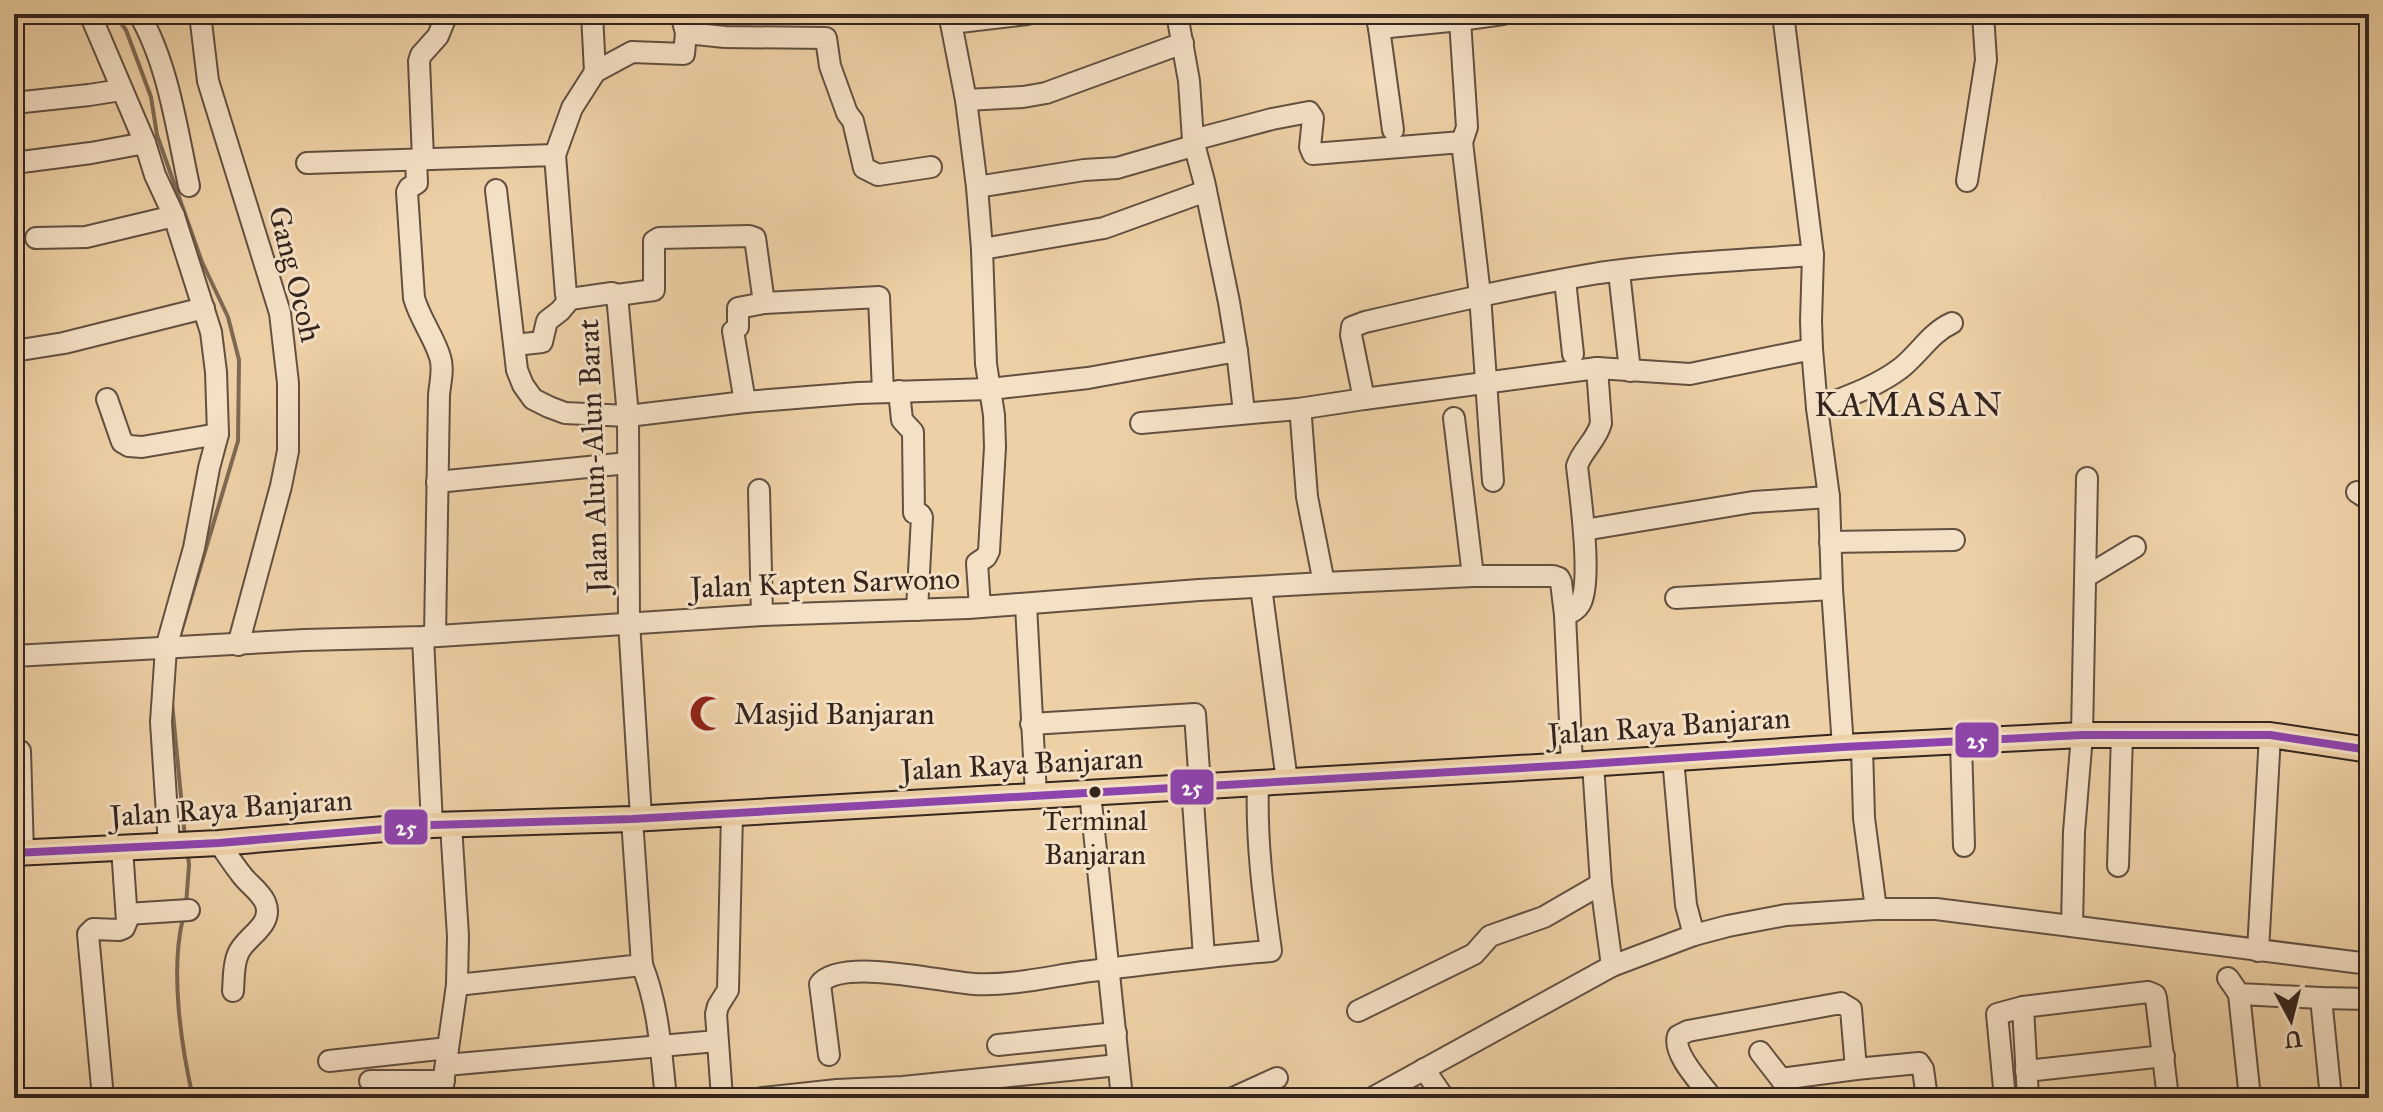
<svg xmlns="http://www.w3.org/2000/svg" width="2383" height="1112" viewBox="0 0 2383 1112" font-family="'IM FELL Great Primer',serif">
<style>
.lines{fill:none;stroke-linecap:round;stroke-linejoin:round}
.stream{stroke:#7e6954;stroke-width:4}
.minor-casing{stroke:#625040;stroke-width:24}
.major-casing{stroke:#34251e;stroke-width:28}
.minor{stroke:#f4e0c5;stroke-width:20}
.major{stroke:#eed0a6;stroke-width:24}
.bus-1-casing{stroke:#f4e0c5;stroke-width:14}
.bus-1{stroke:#8e44ad;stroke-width:8}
.bus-dot{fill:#34251e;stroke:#f4e0c5;stroke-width:3}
.labels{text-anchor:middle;stroke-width:6;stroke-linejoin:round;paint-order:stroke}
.bus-label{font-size:28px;fill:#34251e;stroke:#f4e0c5}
.street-label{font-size:30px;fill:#34251e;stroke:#f4e0c5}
.poi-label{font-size:30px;fill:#34251e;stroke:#f4e0c5;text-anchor:start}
.quarter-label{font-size:34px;letter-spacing:2px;fill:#34251e;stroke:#f4e0c5}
.line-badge{stroke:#f4e0c5;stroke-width:3}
.badge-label{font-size:22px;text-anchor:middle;font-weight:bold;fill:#fff}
</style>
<rect width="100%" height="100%" fill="#eed0a6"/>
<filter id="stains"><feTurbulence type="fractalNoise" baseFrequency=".0025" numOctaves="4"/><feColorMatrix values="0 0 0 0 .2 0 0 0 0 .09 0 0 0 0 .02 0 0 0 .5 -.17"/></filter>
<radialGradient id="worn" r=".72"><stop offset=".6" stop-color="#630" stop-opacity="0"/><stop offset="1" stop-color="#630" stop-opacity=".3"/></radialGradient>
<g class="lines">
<g class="stream">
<polyline points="114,14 126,30 151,97 157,135 202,262 228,317 239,360 238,441 179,639"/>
<polyline points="172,703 185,838"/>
<polyline points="186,905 189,865 188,854"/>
<path d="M183 918C170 971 181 1045 193 1098"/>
</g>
<defs>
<g id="minor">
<polyline points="90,14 145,143 155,175 174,216 211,332 216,372 218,434 209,468 194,548 166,648 161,722 169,845"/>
<path d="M139 14C168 63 177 130 189 186"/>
<polyline points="200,14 208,81 280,313 288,383 288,451 281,486 238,645"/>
<polyline points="592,14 595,72"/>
<polyline points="950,14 951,23 1027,14"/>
<polyline points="1177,14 1189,81 1193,140"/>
<polyline points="1376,14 1379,28 1460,20"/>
<polyline points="1783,14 1813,255 1811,321 1812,349 1817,408 1829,497 1832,589 1843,747"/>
<polyline points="951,23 966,100 977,187 982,249 986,364 994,415 995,447 989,551 986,557 977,563 980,607"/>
<polyline points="1379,28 1393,130"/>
<polyline points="686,33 725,37 826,38 830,66 847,113 853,121 864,168 878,175 931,167"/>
<polyline points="966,100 1023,97 1046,93 1183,43"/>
<polyline points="14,103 89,95 121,90"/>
<polyline points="1462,142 1467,127 1460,20 1503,14"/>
<polyline points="555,155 572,108 595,72 632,52 684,54 686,33 681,14"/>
<path d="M416 159 417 183 409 188 407 192 414 298C420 319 434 337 440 357 444 369 440 383 439 395L435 636"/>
<polyline points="423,159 419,61 421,55 438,36 447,14"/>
<polyline points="14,163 91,153 145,143"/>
<polyline points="307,163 555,155 566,295 570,299 612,293 617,295 628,416 629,622 641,817"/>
<polyline points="1967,181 1986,60 1983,14"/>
<polyline points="977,187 1084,170 1117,168 1193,146"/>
<polyline points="496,190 517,370 523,385 533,399 549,407 565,413 628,416 745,402 858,393 990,389 1088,378 1237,351 1244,412"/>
<polyline points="36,238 86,237 174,216"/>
<polyline points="982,249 1104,228 1206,191"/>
<polyline points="1619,272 1630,371"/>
<polyline points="1565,280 1573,354"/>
<polyline points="617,295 654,290 654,241 659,238 749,236 755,238 764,303 738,308 738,327 733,331 745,402"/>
<polyline points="764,303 879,297 883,392"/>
<polyline points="515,345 542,342 547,321 560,311 570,299"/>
<polyline points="14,351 64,343 204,308"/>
<polyline points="1237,351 1229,302 1204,181 1193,140 1272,119 1309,112 1313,118 1310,147 1313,154 1462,142 1480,295 1493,481"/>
<polyline points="899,391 902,420 913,432 914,513 920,514 922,517 917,610"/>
<polyline points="107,399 122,442 129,446 142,447 218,434"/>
<polyline points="1364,399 1597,368 1690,374 1812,349"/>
<path d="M1817 408C1846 397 1876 387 1901 368 1920 353 1930 333 1952 323"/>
<path d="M1298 409 1364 399 1351 335 1352 327 1365 322C1443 304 1521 286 1599 273 1670 263 1742 260 1813 255"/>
<polyline points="1454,418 1473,576"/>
<polyline points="1141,423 1298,409 1301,418 1307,497 1324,583"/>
<polyline points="437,482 628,463"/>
<polyline points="759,490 762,615"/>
<polyline points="2357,492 2369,500"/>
<polyline points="1584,530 1753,502 1829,497"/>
<polyline points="1830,542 1954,540"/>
<polyline points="2087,576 2135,547"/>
<polyline points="1261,587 1287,781"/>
<polyline points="1676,598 1832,589"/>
<polyline points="1026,605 1036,795"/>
<path d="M1565 615C1571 612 1576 611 1580 604 1593 582 1580 494 1577 466 1582 450 1597 440 1601 423L1597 368"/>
<polyline points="423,637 432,825"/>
<polyline points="14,656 304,640 423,637 762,615 968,608 1199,590 1324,583 1473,576 1553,576 1559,578 1561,582 1565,615 1572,765"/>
<polyline points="1031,724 1195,714 1200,786"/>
<polyline points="1961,742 1964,846"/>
<polyline points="1862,747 1864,818 1876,909"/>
<polyline points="20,751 23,853"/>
<polyline points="1673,758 1686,905 1694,935"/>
<polyline points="1593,764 1601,884 1612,966"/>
<polyline points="1192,787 1204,957"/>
<polyline points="1090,793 1122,1098"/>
<path d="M219 843C226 853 233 864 241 874 248 884 259 890 265 902 275 926 245 936 238 954 233 965 234 979 233 991"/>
<polyline points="2118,866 2122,735"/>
<polyline points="127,914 189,910"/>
<polyline points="2072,926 2074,832 2082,735 2087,478"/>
<polyline points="2258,951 2270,735"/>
<path d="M642 965C659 1007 661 1053 666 1098"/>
<polyline points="2228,978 2239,994 2321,998 2369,999"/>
<polyline points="457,985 642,965 632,819"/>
<polyline points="2239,994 2250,1098"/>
<polyline points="2321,998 2331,1098"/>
<polyline points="2023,1007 2028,1098"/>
<polyline points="1358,1011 1474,954 1490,936 1544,917 1601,884"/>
<polyline points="998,1045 1116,1033"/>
<polyline points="1760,1052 1781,1079"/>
<path d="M829 1055 820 984C841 957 942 982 974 984 1010 986 1048 977 1083 972 1146 964 1208 956 1271 951 1263 894 1256 840 1258 783"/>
<polyline points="329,1061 448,1048"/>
<polyline points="446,1065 717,1041"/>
<polyline points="1424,1069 1444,1098"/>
<polyline points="2026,1071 2164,1056"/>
<polyline points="370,1081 444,1081"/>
<polyline points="103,1098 88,934 93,929 119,930 124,928 127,921 122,848"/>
<polyline points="441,1098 457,985 458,936 451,825"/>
<polyline points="722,1098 716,1014 718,1006 728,990 732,813"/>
<polyline points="762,1098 837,1090 903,1087 1118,1065"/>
<polyline points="1233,1098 1277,1078"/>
<polyline points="1372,1098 1612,966 1694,935 1728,926 1786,915 1876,909 1936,909 2369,964"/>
<path d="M1712 1098C1701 1083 1672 1054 1678 1036L1688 1031 1841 1003 1851 1009 1856 1069 1919 1063 1923 1069 1927 1098"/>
<polyline points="1795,1098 1781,1079 1856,1069"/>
<polyline points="2005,1098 1997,1014 2023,1007 2148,992 2155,995 2156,998 2168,1098"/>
</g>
<polyline id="major" points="14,853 219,843 432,825 632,819 1572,765 1843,747 2082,735 2270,735 2369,750"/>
</defs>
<use href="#minor" class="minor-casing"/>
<use href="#major" class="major-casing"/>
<use href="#minor" class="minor"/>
<use href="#major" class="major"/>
<defs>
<polyline id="bus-1" points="14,853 219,843 432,825 632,819 1572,765 1843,747 2082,735 2270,735 2369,750"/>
</defs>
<use href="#bus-1" class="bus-1-casing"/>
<use href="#bus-1" class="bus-1"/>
</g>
<defs>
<symbol id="mosque-bare" viewBox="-9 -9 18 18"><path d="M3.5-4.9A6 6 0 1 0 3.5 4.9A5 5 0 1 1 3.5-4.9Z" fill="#8f2418" stroke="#f4e0c5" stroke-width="2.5" paint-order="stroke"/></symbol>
</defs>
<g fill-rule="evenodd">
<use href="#mosque-bare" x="682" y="688" width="51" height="51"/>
</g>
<circle class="bus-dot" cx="1095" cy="792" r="7"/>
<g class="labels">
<g class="bus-label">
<text x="1095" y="830">Terminal<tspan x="1095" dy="34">Banjaran</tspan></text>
</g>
<g class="street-label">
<text transform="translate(295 274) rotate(76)" y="10">Gang Ocoh</text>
<text transform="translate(593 456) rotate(-92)" y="10">Jalan Alun-Alun Barat</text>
<text transform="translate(825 583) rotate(-2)" y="10">Jalan Kapten Sarwono</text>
<text transform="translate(1669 726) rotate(-4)" y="10">Jalan Raya Banjaran</text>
<text transform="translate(1022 764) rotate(-3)" y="10">Jalan Raya Banjaran</text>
<text transform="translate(231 808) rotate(-4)" y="10">Jalan Raya Banjaran</text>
</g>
<g class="poi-label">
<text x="734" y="724">Masjid Banjaran</text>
</g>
<g class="quarter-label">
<text x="1909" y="416">KAMASAN</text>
</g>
</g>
<g class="line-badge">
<rect x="1954" y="721" width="46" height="38" rx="8" fill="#8e44ad"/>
<rect x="1169" y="768" width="46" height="38" rx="8" fill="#8e44ad"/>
<rect x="383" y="808" width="46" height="38" rx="8" fill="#8e44ad"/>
</g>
<g class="badge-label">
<text x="1977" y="748">25</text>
<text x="1192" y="795">25</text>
<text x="406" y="835">25</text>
</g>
<rect width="2383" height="1112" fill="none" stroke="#eed0a6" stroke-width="48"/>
<rect x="16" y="16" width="2351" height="1080" fill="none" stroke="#34251e" stroke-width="4"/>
<rect x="24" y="24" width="2335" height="1064" fill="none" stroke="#34251e" stroke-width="2"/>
<g transform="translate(2291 1020) rotate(173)" stroke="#f4e0c5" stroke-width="6" paint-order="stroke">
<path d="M0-6L14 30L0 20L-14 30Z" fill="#34251e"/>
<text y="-12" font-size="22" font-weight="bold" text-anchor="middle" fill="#34251e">U</text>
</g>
<rect width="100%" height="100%" filter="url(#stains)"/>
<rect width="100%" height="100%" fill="url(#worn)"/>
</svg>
